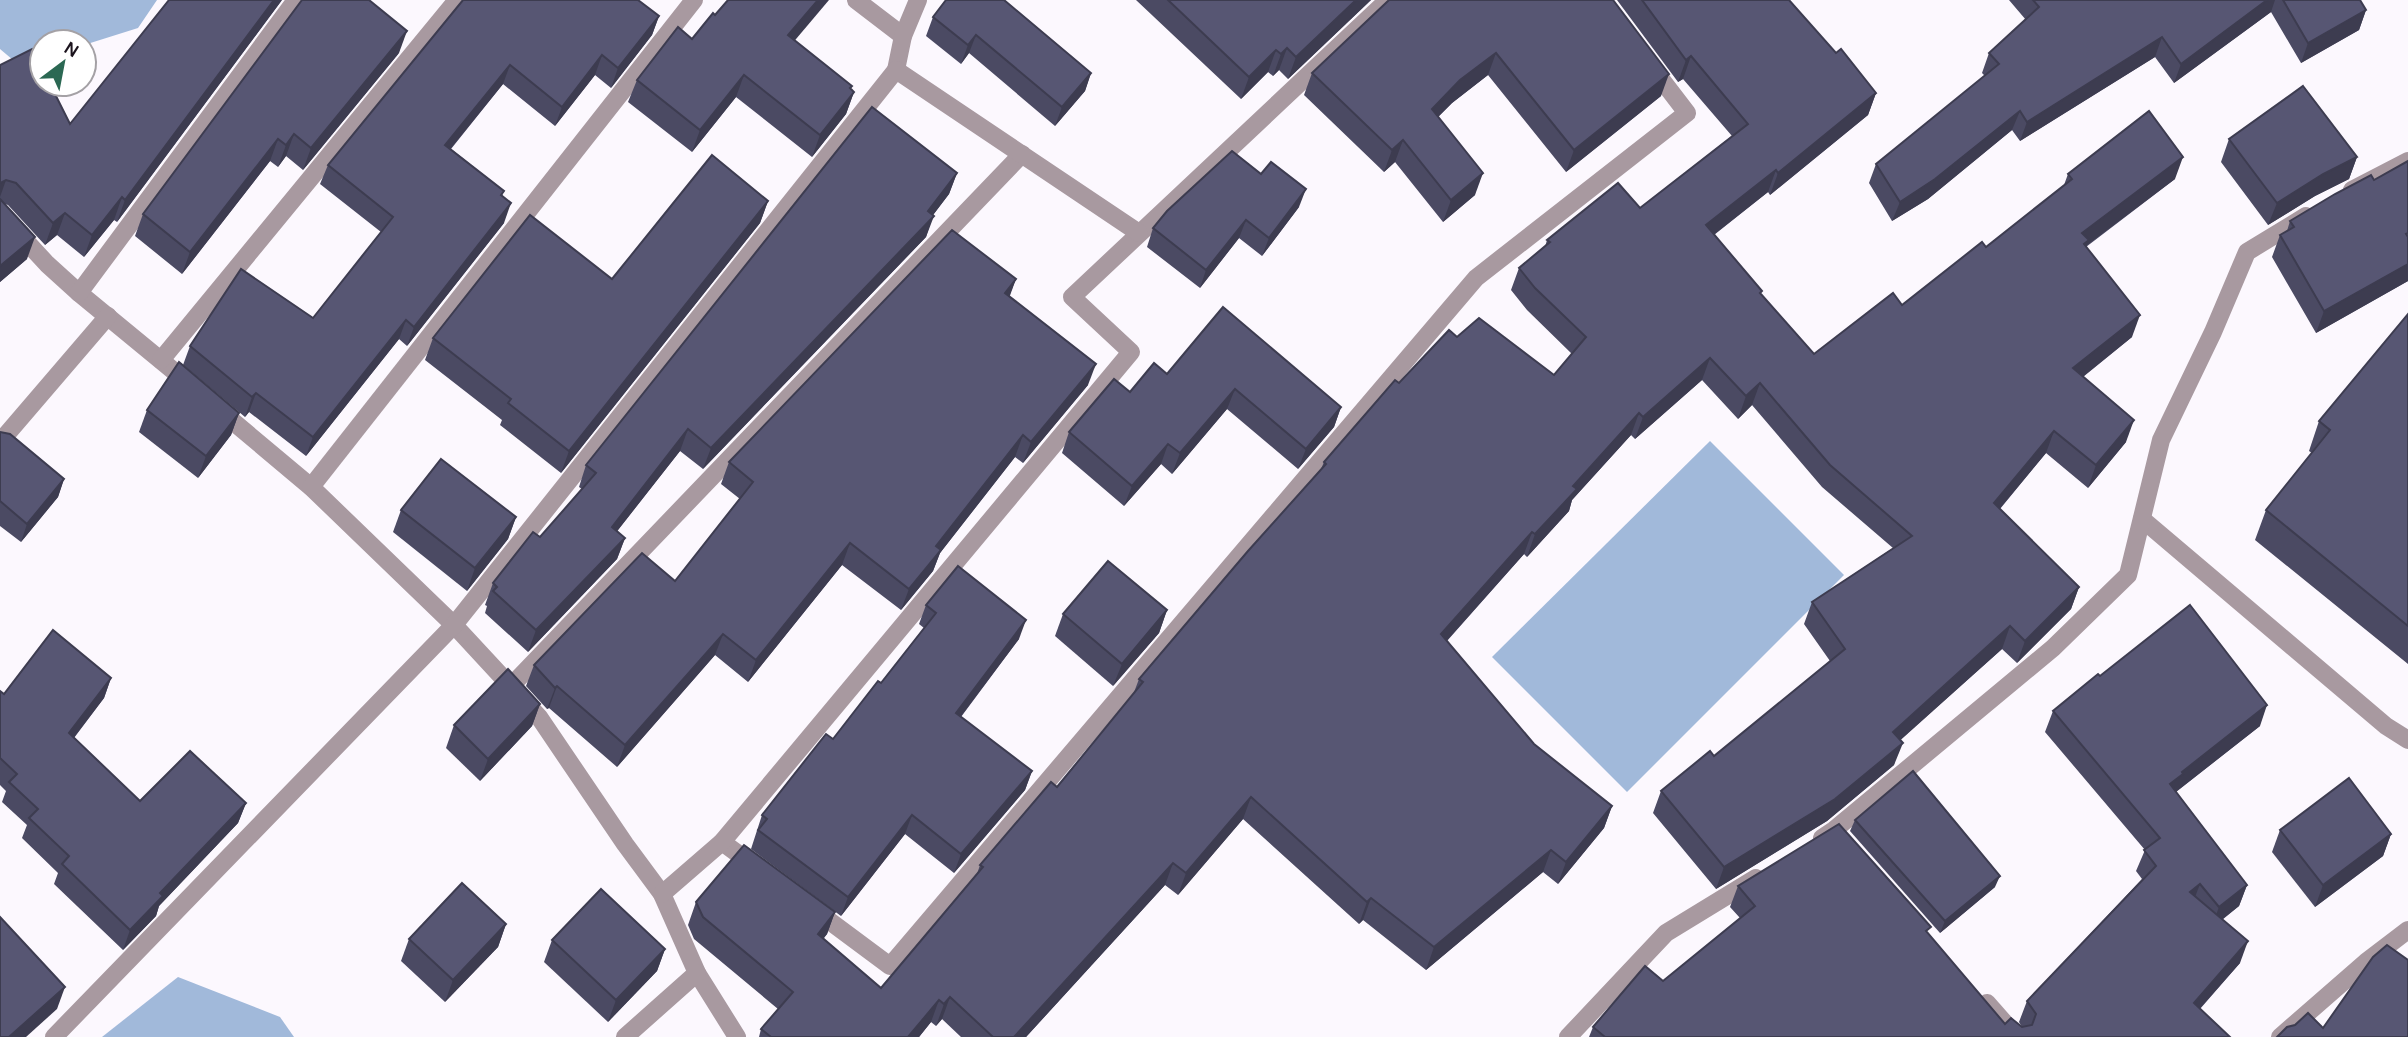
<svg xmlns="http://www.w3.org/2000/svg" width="2408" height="1037" viewBox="0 0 2408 1037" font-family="Karla,sans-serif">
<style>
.water{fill:#a1b9da}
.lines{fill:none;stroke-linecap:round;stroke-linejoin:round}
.minor{stroke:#a899a0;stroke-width:18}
.wall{fill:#4b4a63}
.shaded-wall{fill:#3d3c50}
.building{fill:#575673;stroke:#3d3c50;stroke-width:2}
</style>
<rect width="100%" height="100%" fill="#fcf8fe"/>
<g class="water">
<polygon points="0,0 157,0 138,28 84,45 84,42 42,42 42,58 19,65 0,49"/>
<polygon points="1710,441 1844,575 1627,792 1492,657"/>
<polygon points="178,977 280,1017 294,1037 102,1037"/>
</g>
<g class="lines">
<g class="minor">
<polyline points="856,0 903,36"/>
<polyline points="896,70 903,36 918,0"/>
<polyline points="2352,190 2408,161"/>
<polyline points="0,213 47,264 79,293 192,386"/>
<polyline points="79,293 296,0"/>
<polyline points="161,360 457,0"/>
<polyline points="218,409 311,487 454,625 539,717 625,844 662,894 697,973 737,1037"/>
<polyline points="0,442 108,316"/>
<polyline points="311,487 694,0"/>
<polyline points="2142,519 2386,726 2408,740"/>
<polyline points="511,686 1022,154"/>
<polyline points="1822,838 1834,830 2053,648 2128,575 2161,440 2213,332 2247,252 2306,216"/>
<polyline points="722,842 756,867"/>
<polyline points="662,894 722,842 1131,352 1072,297 1388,0"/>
<polyline points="812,908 890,966 1476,278 1687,113 1651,66"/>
<polyline points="1987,1003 2017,1037"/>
<polyline points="54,1037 454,625 896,70 1139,233"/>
<polyline points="625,1037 697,973"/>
<polyline points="1568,1037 1666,933 1756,878"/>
<polyline points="2280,1037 2366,962 2408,930"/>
</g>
</g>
<g class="wall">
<polygon points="282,0 117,222 114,220 84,257 57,235 45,245 8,205 5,204 27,259 0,282 0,65 70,124"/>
<polygon points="463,0 659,16 652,35 611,88 595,75 555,126 503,84 451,149 504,191 502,196 504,223 407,346 399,339 306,456 249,412 245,417 183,365 190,346 313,318 381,232 320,184 328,165"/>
<polygon points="1136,0 1371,0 1288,79 1279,70 1273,76 1268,72 1241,99"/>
<polygon points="1389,0 1661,96 1566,172 1488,75 1452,103 1438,117 1475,195 1443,222 1395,162 1384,172 1304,95 1312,73"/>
<polygon points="1617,0 1789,0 1836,53 1876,93 1868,115 1770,195 1768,192 1714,235 1761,294 1814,354 1902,305 1986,247 2064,185 2068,174 2175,179 2086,247 2132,337 2083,377 2126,442 2088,488 2046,453 2000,509 2079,587 2071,609 2017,663 2002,649 1900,740 1894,765 1827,821 1716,889 1653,813 1661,791 1714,756 1830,661 1804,624 1812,602 1893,548 1822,487 1752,405 1738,419 1702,380 1635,439 1631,435 1572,500 1569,511 1527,557 1524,554 1447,641 1534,744 1612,806 1604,828 1558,884 1543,872 1426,970 1363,920 1359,924 1243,819 1178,895 1165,885 1026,1037 961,1037 942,1019 936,1026 931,1022 919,1037 759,1037 761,1029 778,1009 694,939 688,925 696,902 835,912 827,934 823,939 881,988 977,874 980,865 1057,787 1133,695 1139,679 1321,469 1324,462 1399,383 1457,337 1554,375 1572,354 1527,310 1511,290 1519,268 1545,247 1547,240 1640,208 1732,136 1683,79 1678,82"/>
<polygon points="2009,0 2360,0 2366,10 2359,30 2301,63 2271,12 2174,83 2155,57 2020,141 2012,130 1928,199 1892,221 1869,183 1876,164 1985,76 1982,73 1989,53 2026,20"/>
<polygon points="1008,3 1091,73 1085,91 1055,126 969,53 961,64 926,36 933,17"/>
<polygon points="715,15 794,41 854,92 846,114 812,157 736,97 692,152 628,102 637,80 692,39"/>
<polygon points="399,53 303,170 286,156 278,167 270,161 182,274 135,236 143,214"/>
<polygon points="2229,139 2357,157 2349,179 2315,196 2268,225 2221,162"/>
<polygon points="2408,161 2408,281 2316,333 2272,257 2280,235 2287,231 2290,221 2374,180"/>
<polygon points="957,173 949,194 933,215 926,237 703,469 680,451 617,531 625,538 617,559 528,652 485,613 487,606 485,605 493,583 540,537 582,489 579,487 586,465"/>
<polygon points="768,201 760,223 561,473 500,425 502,420 425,360 433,338 612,279"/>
<polygon points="1299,207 1262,256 1239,238 1200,288 1147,247 1153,228"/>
<polygon points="1016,279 1009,296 1088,385 1023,463 1015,457 940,553 933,571 901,610 842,565 748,682 715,655 617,767 549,708 547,709 526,686 534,665 675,581 740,499 721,484 729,462"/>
<polygon points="2408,314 2408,664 2255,540 2266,510 2312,453 2309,451 2319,421"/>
<polygon points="1167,374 1341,407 1334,427 1298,469 1227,409 1172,474 1161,464 1124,506 1062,453 1069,432 1130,392"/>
<polygon points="147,410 239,413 231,435 198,478 139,432"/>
<polygon points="0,432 64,479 58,497 21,542 0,526"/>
<polygon points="401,510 516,517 508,539 467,591 393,532"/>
<polygon points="926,605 1019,639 961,717 1032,771 1025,790 954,873 905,834 841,916 751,849 762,815 833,739 881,683 924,628 919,624"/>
<polygon points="1167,610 1159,633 1113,686 1055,636 1063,614"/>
<polygon points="2100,676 2260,726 2176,792 2247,885 2239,906 2222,920 2240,963 2200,1009 2230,1037 1589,1037 1593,1027 1663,981 1740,918 1730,907 1738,886 1928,933 2005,1024 2022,1027 2019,1022 2027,1001 2142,879 2136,871 2145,850 2045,732 2053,711"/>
<polygon points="111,678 104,698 74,738 140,801 246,803 238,823 159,906 156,916 123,950 54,884 58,873 22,838 27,825 2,802 6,791 0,785 0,691 4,694"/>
<polygon points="540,704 532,726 480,781 446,748 454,725"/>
<polygon points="1855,820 1995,887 1940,933 1850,831"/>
<polygon points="2280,830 2391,834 2383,856 2315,907 2272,852"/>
<polygon points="506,924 498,947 445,1002 401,961 409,939"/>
<polygon points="552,940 665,949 657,971 608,1022 544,962"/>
</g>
<g class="shaded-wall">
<polygon points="274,0 282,0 117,222 125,200"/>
<polygon points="818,0 829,0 780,58 788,35"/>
<polygon points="1356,0 1371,0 1288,79 1296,57"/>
<polygon points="2267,0 2275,0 2271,12 2174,83 2181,64"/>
<polygon points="2366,10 2359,30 2301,63 2308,43"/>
<polygon points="659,16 652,35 611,88 618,68"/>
<polygon points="407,31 399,53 303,170 311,148"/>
<polygon points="976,35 969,53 961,64 968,45"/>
<polygon points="2162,37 2155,57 2020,141 2027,122"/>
<polygon points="1287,48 1279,70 1273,76 1281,54"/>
<polygon points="1276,50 1268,72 1241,99 1249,77"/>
<polygon points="1496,53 1488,75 1452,103 1424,131 1432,109 1460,80"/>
<polygon points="602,55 595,75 555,126 562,107"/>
<polygon points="1691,56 1683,79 1678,82 1686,60"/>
<polygon points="510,65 503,84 438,164 445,145"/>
<polygon points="1091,73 1085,91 1055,126 1062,107"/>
<polygon points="1669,74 1661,96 1566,172 1574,150"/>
<polygon points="744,75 736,97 692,152 700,130"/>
<polygon points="852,86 845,104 854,92 846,114 812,157 820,135"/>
<polygon points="1876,93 1868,115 1770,195 1778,173"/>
<polygon points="2020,111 2012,130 1928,199 1892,221 1900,202"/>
<polygon points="294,134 286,156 278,167 286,145"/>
<polygon points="278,139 270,161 182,274 190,252"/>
<polygon points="1403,140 1395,162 1384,172 1392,150"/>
<polygon points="2183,157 2175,179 2087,245 2080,262 2082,233"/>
<polygon points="2357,157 2349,179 2315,196 2268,225 2277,203 2323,174"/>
<polygon points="1776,170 1768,192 1698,247 1706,225"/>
<polygon points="957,173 949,194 927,223 934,216 926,237 703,469 711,448 928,211"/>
<polygon points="1483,173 1475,195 1443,222 1451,200"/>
<polygon points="6,180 0,197 0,183"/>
<polygon points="1306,189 1299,207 1262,256 1269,238"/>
<polygon points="122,197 114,220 84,257 92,235"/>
<polygon points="768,201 760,223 561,473 569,451"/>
<polygon points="511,203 504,223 407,346 414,327"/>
<polygon points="65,213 57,235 45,245 53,223"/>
<polygon points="1246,220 1239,238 1200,288 1206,270"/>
<polygon points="35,237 27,259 0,282 0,266"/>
<polygon points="2408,264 2408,281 2316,333 2324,311"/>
<polygon points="1016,279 1008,301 1005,293"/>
<polygon points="2140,315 2132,337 2065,391 2073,368"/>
<polygon points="406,320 399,339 306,456 313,437"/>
<polygon points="1710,358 1702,380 1635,439 1643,417"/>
<polygon points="1096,364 1088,385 1023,463 1031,442"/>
<polygon points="1760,383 1752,405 1738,419 1746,396"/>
<polygon points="1235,389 1227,409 1172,474 1180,453"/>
<polygon points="256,393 249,412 245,417 252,397"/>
<polygon points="1341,407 1334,427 1298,469 1306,449"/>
<polygon points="239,413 231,435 198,478 206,456"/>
<polygon points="1639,413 1631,435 1572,500 1569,511 1527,557 1535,534 1573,486"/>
<polygon points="2134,420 2126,442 2088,488 2096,465"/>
<polygon points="688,429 680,451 604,548 612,527"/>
<polygon points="2054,431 2046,453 1986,525 1994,503"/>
<polygon points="1023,435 1015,457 940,553 933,571 901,610 909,589 936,546"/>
<polygon points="1168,444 1161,464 1124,506 1132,486"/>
<polygon points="64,479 58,497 21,542 27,524"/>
<polygon points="516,517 508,539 467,591 475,568"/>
<polygon points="1532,532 1524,554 1433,656 1441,634"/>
<polygon points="625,538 617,559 528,652 536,630"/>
<polygon points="850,543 842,565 748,682 756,660"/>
<polygon points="2079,587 2071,609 2017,663 2025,641"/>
<polygon points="1167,610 1159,633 1113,686 1122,664"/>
<polygon points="1026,620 1019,639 949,732 956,713"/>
<polygon points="2010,626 2002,649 1885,754 1893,732"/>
<polygon points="723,634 715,655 617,767 625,745"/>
<polygon points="111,678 104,698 62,753 69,733"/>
<polygon points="557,686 549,708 547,709 555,688"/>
<polygon points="540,704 532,726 480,781 488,759"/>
<polygon points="2267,705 2260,726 2177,791 2175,795 2170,784 2182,772"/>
<polygon points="1903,743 1894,765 1827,821 1716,889 1724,867"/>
<polygon points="1032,771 1025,790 954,873 961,854"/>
<polygon points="1251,797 1243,819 1178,895 1186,873"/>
<polygon points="246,803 238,823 159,906 156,916 123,950 130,930 160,893"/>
<polygon points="1612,806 1604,828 1558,884 1566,862"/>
<polygon points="912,815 905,834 841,916 848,897"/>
<polygon points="2391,834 2383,856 2315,907 2323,885"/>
<polygon points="1551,850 1543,872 1426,970 1434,947"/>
<polygon points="1173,863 1165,885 1026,1037 1014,1037"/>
<polygon points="2000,876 1995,887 1940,933 1945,921"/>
<polygon points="2200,884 2192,905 2190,892"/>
<polygon points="2247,885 2239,906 2211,928 2219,907"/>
<polygon points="1371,898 1363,920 1359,924 1367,902"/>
<polygon points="835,912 827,934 810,956 818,934"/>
<polygon points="506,924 498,947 445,1002 453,980"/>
<polygon points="2248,941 2240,963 2186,1024 2194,1003"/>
<polygon points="665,949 657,971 608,1022 616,1000"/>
<polygon points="65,987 57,1009 26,1037 9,1037"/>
<polygon points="950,997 942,1019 936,1026 944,1004"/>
<polygon points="939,1000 931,1022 919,1037 908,1037"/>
</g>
<g class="building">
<polygon points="169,0 274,0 125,200 122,197 92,235 65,213 53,223 16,183 6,180 0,183 0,65 32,49 42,68 42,84 50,84 70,124"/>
<polygon points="302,0 369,0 407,31 311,148 294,134 286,145 278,139 190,252 143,214"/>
<polygon points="463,0 638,0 659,16 618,68 602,55 562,107 510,65 445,145 504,191 501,195 511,203 414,327 406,320 313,437 256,393 252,397 190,346 241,269 313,318 393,217 328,165"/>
<polygon points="728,0 818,0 788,35 852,86 850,88 854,92 820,135 744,75 700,130 637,80 678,27 692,39 713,13 715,15"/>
<polygon points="946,0 1004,0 1091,73 1062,107 976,35 968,45 933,17"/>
<polygon points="1168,0 1356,0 1296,57 1287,48 1281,54 1276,50 1249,77"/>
<polygon points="1389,0 1613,0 1669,74 1574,150 1496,53 1460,80 1432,109 1483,173 1451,200 1403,140 1392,150 1312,73"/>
<polygon points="1642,0 1789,0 1836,53 1841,49 1876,93 1778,173 1776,170 1706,225 1762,291 1760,293 1814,354 1893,293 1902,305 1982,242 1986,247 2072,179 2068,174 2149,111 2183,157 2082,233 2089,240 2084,244 2140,315 2073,368 2134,420 2096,465 2054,431 1994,503 2079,587 2025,641 2010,626 1893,732 1903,743 1835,799 1724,867 1661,791 1710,751 1714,756 1845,649 1812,602 1912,536 1830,465 1760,383 1746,396 1710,358 1643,417 1639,413 1573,486 1577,489 1535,534 1532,532 1441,634 1534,744 1612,806 1566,862 1551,850 1434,947 1371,898 1367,902 1251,797 1186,873 1173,863 1014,1037 993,1037 950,997 944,1004 939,1000 908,1037 771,1037 761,1029 793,992 703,917 696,902 744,845 835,912 818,934 881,988 983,867 980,865 1051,782 1057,787 1143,682 1139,679 1248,551 1326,464 1324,462 1395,380 1399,383 1449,330 1457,337 1479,318 1554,375 1586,337 1535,288 1519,268 1550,242 1547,240 1618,183 1640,208 1748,124 1691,56 1686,60"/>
<polygon points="2033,0 2267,0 2181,64 2162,37 2027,122 2020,111 1935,179 1900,202 1876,164 1999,64 1989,53 2039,7"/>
<polygon points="2283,0 2360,0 2366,10 2308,43"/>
<polygon points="2303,86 2357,157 2323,174 2277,203 2229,139"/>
<polygon points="872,107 957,173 928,211 934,216 711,448 688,429 612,527 625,538 536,630 493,591 497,587 493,583 533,532 540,537 596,473 586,465"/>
<polygon points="1232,151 1261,174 1271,162 1306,189 1269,238 1246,220 1206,270 1153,228 1167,211"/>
<polygon points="712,155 768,201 569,451 508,403 511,399 433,338 530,215 612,279"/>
<polygon points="2408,161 2408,233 2406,234 2408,237 2408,264 2324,311 2280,235 2294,227 2290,221 2335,194 2371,175 2374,180"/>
<polygon points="0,199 35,237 0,266"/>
<polygon points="952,230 1016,279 1005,293 1096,364 1031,442 1023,435 936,546 941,550 909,589 850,543 756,660 723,634 625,745 557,686 555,688 534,665 642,553 675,581 753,482 729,462"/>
<polygon points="1223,307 1341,407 1306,449 1235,389 1180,453 1168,444 1132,486 1069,432 1114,379 1130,392 1154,363 1167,374"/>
<polygon points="2408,314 2408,626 2266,510 2330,430 2319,421"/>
<polygon points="179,362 239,413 206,456 147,410"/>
<polygon points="0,432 10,434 64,479 27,524 0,501"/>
<polygon points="441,459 516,517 475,568 401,510"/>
<polygon points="1108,561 1167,610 1122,664 1063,614"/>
<polygon points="958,566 1026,620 956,713 1032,771 961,854 912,815 848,897 758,830 767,819 762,815 826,734 833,739 878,681 881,683 936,613 926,605"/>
<polygon points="2190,605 2267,705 2182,772 2183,774 2170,784 2247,885 2219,907 2200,884 2190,892 2248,941 2194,1003 2230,1037 1605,1037 1593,1027 1645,966 1663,981 1755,906 1738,886 1839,824 1931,927 1926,931 2005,1024 2011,1018 2022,1027 2032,1025 2036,1014 2027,1001 2156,866 2144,850 2160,838 2053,711 2098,674 2100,676"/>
<polygon points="53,630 111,678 69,733 140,801 190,751 246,803 160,893 163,896 130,930 62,864 69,856 29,818 38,809 9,782 17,774 0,758 0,691 4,694"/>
<polygon points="508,669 540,704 488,759 454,725"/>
<polygon points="1913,771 2000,876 1945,921 1855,820"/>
<polygon points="2349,778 2391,834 2323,885 2280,830"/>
<polygon points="462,883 506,924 453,980 409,939"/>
<polygon points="601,889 665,949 616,1000 552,940"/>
<polygon points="0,917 65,987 9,1037 0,1037"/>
<polygon points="2387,945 2408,960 2408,1037 2277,1037 2287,1027 2295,1025 2308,1013 2323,1028 2373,957"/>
</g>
<g transform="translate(63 63) rotate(32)"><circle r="33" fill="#ffffff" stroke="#a4a1a5" stroke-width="2"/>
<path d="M0-5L12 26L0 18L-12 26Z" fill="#2b6853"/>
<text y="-10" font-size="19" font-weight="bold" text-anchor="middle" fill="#1b131d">N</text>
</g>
</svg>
